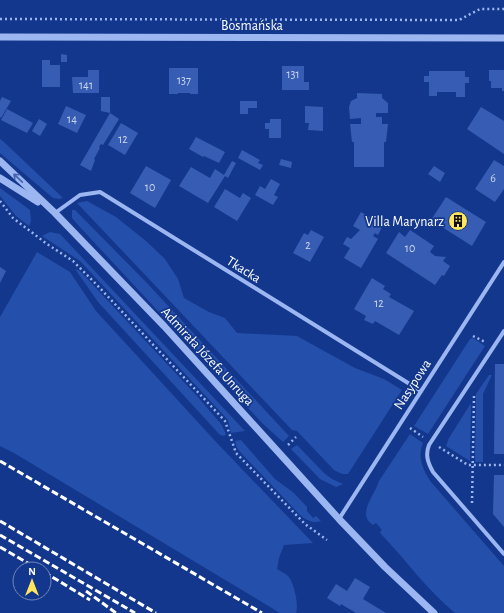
<svg xmlns="http://www.w3.org/2000/svg" width="504" height="613" viewBox="0 0 504 613" font-family="'Alegreya Sans',sans-serif">
<style>
.green{fill:#244fab}
.building{fill:#365db3}
.lines{fill:none;stroke-linecap:round;stroke-linejoin:round}
.path{stroke:#9bb6f1;stroke-width:2.5;stroke-dasharray:2 3;stroke-linecap:butt}
.minor{stroke:#9bb6f1;stroke-width:4}
.tertiary{stroke:#9bb6f1;stroke-width:7}
.rail{stroke:#fff;stroke-width:3;stroke-dasharray:7 3;stroke-linecap:butt}
.oneway{stroke:#4363af}
.labels{text-anchor:middle;stroke-width:3.5;stroke-linejoin:round;paint-order:stroke}
.number-label{font-size:12px;fill:#cdd6ec}
.street-label{font-size:14px;fill:#fff;stroke:#13378c}
.poi-label{font-size:14px;fill:#fff;stroke:#13378c;text-anchor:end}
</style>
<rect width="100%" height="100%" fill="#13378c"/>
<g class="green">
<polygon points="0,139 4,142 63,198 59,199 53,198 0,153"/>
<polygon points="0,188 30,210 31,221 29,226 16,216 0,196"/>
<polygon points="87,201 116,217 146,241 165,259 178,279 184,298 209,312 225,318 237,333 297,336 355,368 384,379 402,390 348,474 342,474 334,470 297,431 292,430 77,203"/>
<polygon points="72,210 75,210 146,282 289,436 283,442 263,424 78,225 72,218"/>
<polygon points="50,232 60,234 245,431 231,433 228,420 80,261 42,236"/>
<path d="M37 252 70 272 96 311 217 443 313 543 284 545 279 558 277 569C280 571 285 573 288 576 294 582 299 605 296 613H280L14 453 0 446V317Z"/>
<polygon points="75,269 80,271 197,396 221,424 226,434 224,436 220,435 98,302"/>
<polygon points="473,338 485,346 428,434 414,426 470,339"/>
<polygon points="489,375 492,375 483,394 483,462 475,462 476,394"/>
<polygon points="471,403 470,461 446,446 449,438"/>
<path d="M410 434 423 443C417 458 423 470 431 482L504 566V613H455C427 590 406 560 381 534L380 532 382 530 376 523 373 525C356 514 375 495 379 481Z"/>
<path d="M241 440 275 479 294 493 307 507V511L313 518 316 516 321 521C313 524 306 520 300 515L242 454 237 448 235 441Z"/>
<polygon points="297,445 324,473 332,479 343,484 336,487 320,479 291,449"/>
</g>
<g class="building">
<polygon points="61,54 67,55 67,62 61,62"/>
<polygon points="42,60 50,60 50,65 60,65 60,87 42,87"/>
<polygon points="282,66 304,66 304,82 309,82 309,90 282,90"/>
<polygon points="169,68 198,68 198,94 190,94 190,93 178,93 178,94 169,94"/>
<polygon points="88,70 99,70 99,93 73,93 72,77 88,77"/>
<polygon points="489,70 504,70 504,91 502,91 502,88 491,88 491,81 489,81"/>
<polygon points="429,71 465,71 465,77 469,77 469,83 465,83 465,97 456,97 456,92 437,92 437,96 429,96 429,82 424,82 424,76 429,76"/>
<polygon points="357,93 382,94 382,98 388,103 388,113 376,113 376,117 382,117 382,124 388,124 386,142 384,142 384,167 354,167 354,142 352,142 350,124 361,124 361,118 350,119 349,107 351,101 357,98"/>
<polygon points="2,97 11,101 1,118 0,117 0,101"/>
<polygon points="101,97 110,97 110,113 101,111"/>
<polygon points="240,101 257,101 257,108 248,108 248,114 240,114"/>
<polygon points="66,106 86,115 77,133 58,124"/>
<polygon points="305,106 323,107 323,131 308,130 309,123 305,123"/>
<polygon points="481,107 504,121 504,154 467,129"/>
<polygon points="7,109 33,123 27,133 1,120"/>
<polygon points="110,113 119,119 103,145 101,144 99,147 100,148 94,159 95,160 91,171 80,165"/>
<polygon points="39,119 47,124 40,136 32,131"/>
<polygon points="270,119 281,119 281,138 269,138 269,129 265,129 265,123 270,123"/>
<polygon points="121,123 138,133 125,155 108,145"/>
<polygon points="196,137 225,152 219,163 204,156 203,157 189,149"/>
<polygon points="242,150 260,160 258,163 263,165 260,170 238,158"/>
<polygon points="281,159 292,162 291,168 279,165"/>
<polygon points="494,160 504,166 504,189 495,202 475,189"/>
<polygon points="232,161 236,163 228,178 225,176 208,203 179,186 191,167 210,178 215,169 224,175"/>
<polygon points="146,166 171,180 155,208 130,193"/>
<polygon points="434,166 445,173 440,182 428,174"/>
<polygon points="271,179 280,184 274,195 278,197 273,205 255,195 260,186 265,189"/>
<polygon points="225,189 240,198 243,193 251,198 237,221 214,207"/>
<polygon points="446,197 486,222 472,246 431,220"/>
<polygon points="361,212 383,225 378,235 375,233 373,236 378,239 361,268 344,258 350,248 343,244 347,237 351,239 360,230 353,226"/>
<polygon points="311,230 324,237 310,262 293,253 304,233 308,235"/>
<polygon points="410,230 434,246 430,252 435,256 446,257 443,261 450,266 444,276 442,275 435,285 386,253 399,232 405,237"/>
<polygon points="0,267 6,271 0,283"/>
<polygon points="372,278 385,286 383,289 391,294 389,297 414,311 399,335 375,321 373,324 364,320 366,316 354,309"/>
<polygon points="495,364 504,364 504,454 494,454"/>
<polygon points="494,475 504,475 504,527 493,514"/>
<polygon points="355,578 370,587 363,599 386,613 356,613 341,604 340,606 327,598 336,584 347,591"/>
</g>
<g class="lines">
<g class="path">
<polyline points="0,19 459,20 480,9 504,9"/>
<polyline points="0,201 13,218 47,244 73,261 97,285 225,421 236,453 305,524 327,540"/>
<polyline points="473,336 485,342"/>
<polyline points="410,428 423,437"/>
<polyline points="288,445 296,437"/>
<polyline points="439,447 468,465 504,465"/>
<polyline points="472,503 474,396"/>
</g>
<g class="minor">
<polyline points="55,213 80,195 100,192 421,391"/>
<path d="M504 331 429 445C425 455 428 463 433 472L504 554"/>
<polyline points="339,519 504,262"/>
</g>
<g class="tertiary">
<polyline points="0,37 504,38"/>
<polyline points="0,161 55,213 164,326 339,519 385,567 434,613"/>
<polyline points="0,178 38,202"/>
</g>
<g class="rail">
<polyline points="0,461 262,613"/>
<polyline points="0,521 156,613"/>
<polyline points="0,535 135,613"/>
<polyline points="0,547 38,569"/>
<polyline points="44,572 90,600"/>
<polyline points="86,591 116,613"/>
</g>
</g>
<defs><path id="oneway-shaft" d="M-6 0H5M1.5-3L5.5 0L1.5 3" fill="none" stroke-width="1.6" stroke-linecap="round" stroke-linejoin="round"/></defs>
<use class="oneway" href="#oneway-shaft" transform="translate(18 178) rotate(-137)"/>
<defs>
<symbol id="building-disc" viewBox="-11 -11 22 22"><circle r="9.5" fill="#ffe65b" stroke="#13378c"/><path d="M-4-6H4V6H1V3H-1V6H-4ZM-2.5-4.3h1.7v1.8h-1.7ZM.8-4.3h1.7v1.8H.8ZM-2.5-1h1.7V.8h-1.7ZM.8-1h1.7V.8H.8Z" fill="#111"/></symbol>
</defs>
<g fill-rule="evenodd">
<use href="#building-disc" x="447" y="210" width="22" height="22"/>
</g>
<g class="labels">
<g class="number-label">
<text x="293" y="78">131</text>
<text x="184" y="84">137</text>
<text x="86" y="89">141</text>
<text x="72" y="123">14</text>
<text x="123" y="143">12</text>
<text x="493" y="182">6</text>
<text x="150" y="191">10</text>
<text x="308" y="249">2</text>
<text x="410" y="252">10</text>
<text x="379" y="307">12</text>
</g>
<g class="street-label">
<text x="252" y="30">Bosmańska</text>
<text transform="translate(244 269) rotate(32)" y="5">Tkacka</text>
<text transform="translate(208 356) rotate(47)" y="5">Admirała Józefa Unruga</text>
<text transform="translate(412 384) rotate(-57)" y="5">Nasypowa</text>
</g>
<g class="poi-label">
<text x="444" y="226">Villa Marynarz</text>
</g>
</g>
<g transform="translate(32 581)"><circle r="19" fill="#13378c" stroke="#7187ba"/>
<path d="M0-3L7 15L0 10L-7 15Z" fill="#ffe65b"/>
<text y="-6" font-size="11" font-weight="bold" text-anchor="middle" fill="#ffffff">N</text>
</g>
</svg>
